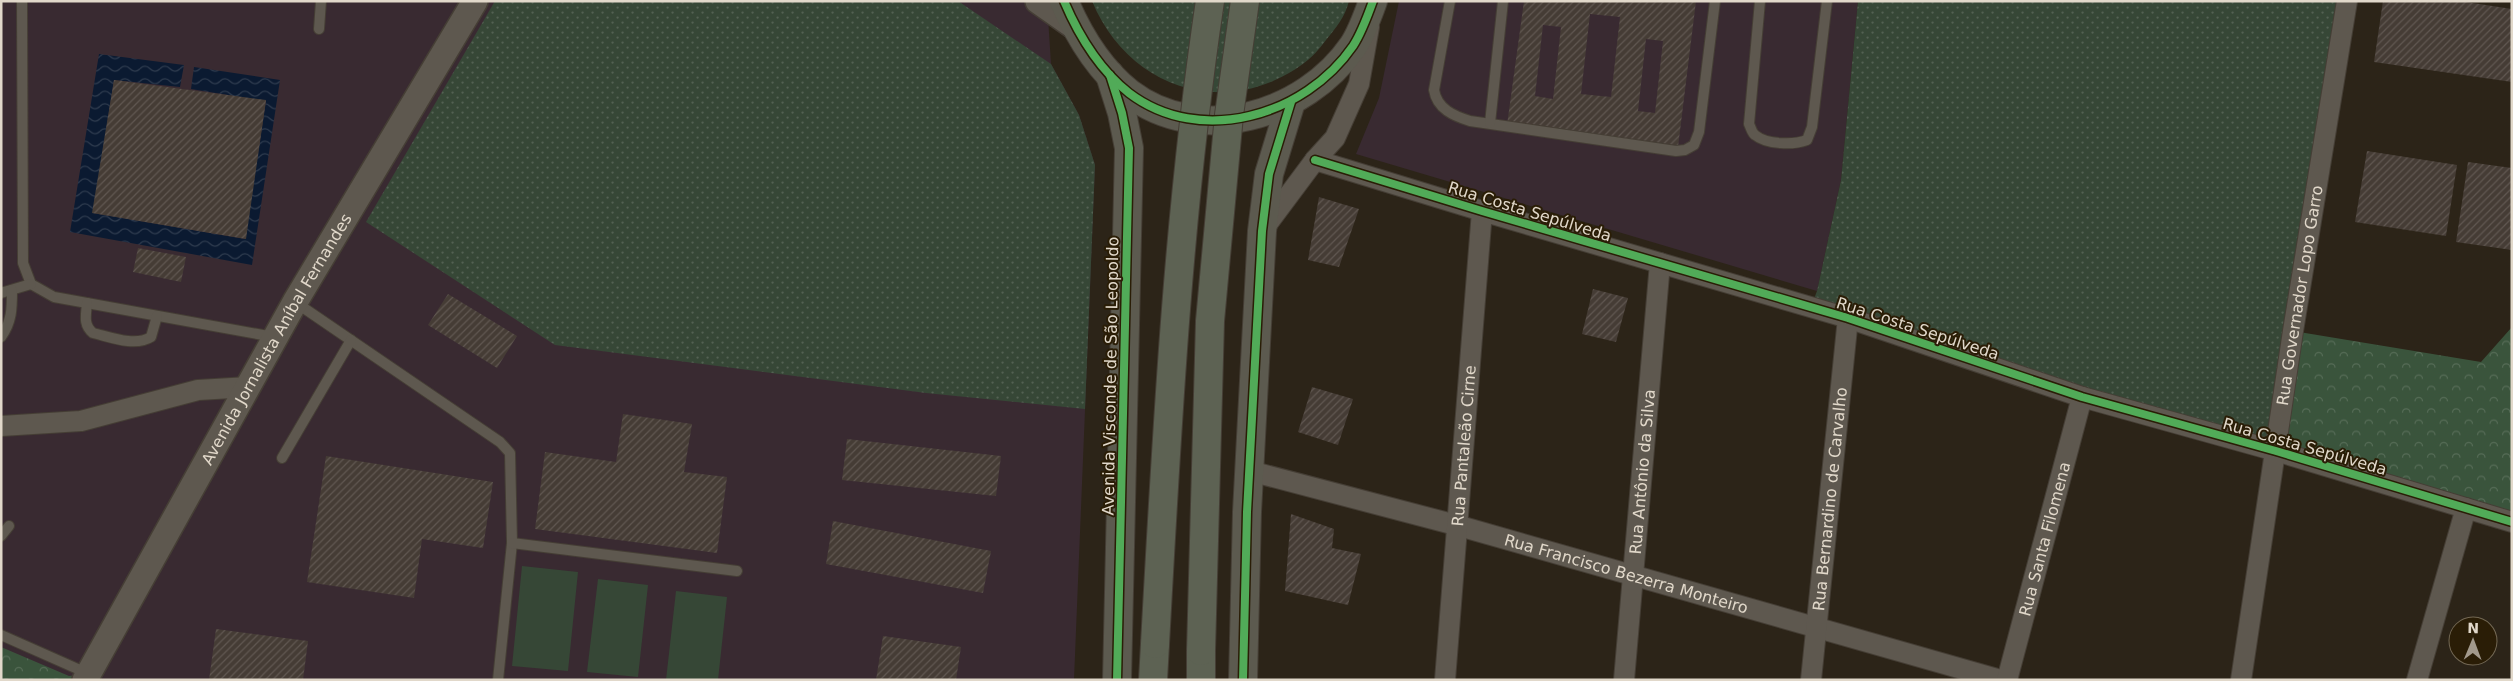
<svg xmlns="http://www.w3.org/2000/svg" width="2513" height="681" viewBox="0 0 2513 681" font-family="'DejaVu Sans',sans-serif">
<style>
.education{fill:#392a31}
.green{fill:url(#green-dots)}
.forest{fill:url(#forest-crowns)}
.pitch{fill:#364736}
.water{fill:url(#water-waves)}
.building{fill:url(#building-hatch);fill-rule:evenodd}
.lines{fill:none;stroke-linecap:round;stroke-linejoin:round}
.service-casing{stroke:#453e35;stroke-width:12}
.minor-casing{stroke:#453e35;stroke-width:22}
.tertiary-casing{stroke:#453e35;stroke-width:28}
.secondary-casing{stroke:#453e35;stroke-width:30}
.trunk-casing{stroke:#453e35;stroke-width:30}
.service{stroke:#5e584f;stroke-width:10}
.minor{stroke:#5e584f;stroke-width:20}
.tertiary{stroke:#5e584f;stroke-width:25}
.secondary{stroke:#5c5a4f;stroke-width:28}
.trunk{stroke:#5d6253;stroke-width:28}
.trunk-bridge-casing{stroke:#453e35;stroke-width:30;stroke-linecap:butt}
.trunk-bridge{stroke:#5d6253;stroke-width:28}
.cycleway-casing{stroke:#2a1d06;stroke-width:11}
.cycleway{stroke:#51ab58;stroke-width:8}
.labels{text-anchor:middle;stroke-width:4;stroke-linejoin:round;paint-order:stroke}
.street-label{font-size:16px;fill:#e1d8ca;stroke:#2a1d06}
</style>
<defs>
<pattern id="green-dots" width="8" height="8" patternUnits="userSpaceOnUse" patternTransform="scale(1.25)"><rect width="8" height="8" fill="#364736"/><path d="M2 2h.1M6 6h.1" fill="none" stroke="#536152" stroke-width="1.8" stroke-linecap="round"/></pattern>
<pattern id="forest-crowns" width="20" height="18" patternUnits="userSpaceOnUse" patternTransform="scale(1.25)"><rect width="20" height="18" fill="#3a543c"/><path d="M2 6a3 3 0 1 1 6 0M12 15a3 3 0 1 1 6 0" fill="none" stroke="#566c57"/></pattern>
<pattern id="water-waves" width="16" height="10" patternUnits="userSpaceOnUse" patternTransform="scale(1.25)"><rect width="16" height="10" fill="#0b1a31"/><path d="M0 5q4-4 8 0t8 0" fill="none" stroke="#2e3b4e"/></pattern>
<pattern id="building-hatch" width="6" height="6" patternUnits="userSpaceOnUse" patternTransform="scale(1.25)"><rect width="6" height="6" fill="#453c35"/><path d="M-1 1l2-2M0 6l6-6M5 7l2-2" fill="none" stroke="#605751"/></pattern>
</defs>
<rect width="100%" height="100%" fill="#2c2418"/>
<g class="education">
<polygon points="1,1 1047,1 1051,64 1079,115 1095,165 1074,680 1,680"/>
<polygon points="1399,1 1858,1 1841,180 1817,291 1356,154 1379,98"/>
</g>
<g class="green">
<polygon points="495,1 958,1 1051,64 1079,115 1095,165 1085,409 926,393 555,345 366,222"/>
<path d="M1092 1H1349C1345 17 1336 28 1326 40 1312 60 1295 71 1273 81 1198 113 1122 74 1092 1Z"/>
<polygon points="1858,1 2339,1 2276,451 1811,307 1817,291 1841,180"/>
</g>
<g class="forest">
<polygon points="2512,327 2512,520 2276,451 2293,331 2481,362"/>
<polygon points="1,647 69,676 89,674 85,680 1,680"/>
</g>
<g class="pitch">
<polygon points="522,566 578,572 568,671 512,666"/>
<polygon points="598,579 648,585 638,677 587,672"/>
<polygon points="676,591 727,597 718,680 666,680"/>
</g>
<polygon class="water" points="99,54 184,65 180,87 114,80 93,213 245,239 266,101 191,89 194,67 280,80 252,265 70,232"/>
<g class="building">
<path d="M1524 1H1696L1678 147 1507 125ZM1590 14 1620 17 1611 97 1581 94ZM1543 25 1561 27 1553 99 1535 96ZM1646 39 1663 41 1655 113 1638 111Z"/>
<polygon points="2383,1 2460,1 2512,9 2512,82 2374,62"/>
<polygon points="114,80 266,100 246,239 92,213"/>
<polygon points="2367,151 2457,165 2446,236 2355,222"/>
<polygon points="2468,162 2512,168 2512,250 2456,242"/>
<polygon points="1319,197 1359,209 1339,267 1308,260"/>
<polygon points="138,248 186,257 181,282 133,272"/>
<polygon points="1593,289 1628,298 1616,342 1582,334"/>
<polygon points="448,294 517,336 497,368 428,325"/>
<polygon points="1312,387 1353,399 1338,445 1298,432"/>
<polygon points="623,414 692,424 684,472 727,477 717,553 535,529 545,452 616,462"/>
<polygon points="847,439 1001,456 996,496 842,480"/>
<polygon points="326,456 493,482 483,548 422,539 414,598 307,582"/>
<polygon points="1291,514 1334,529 1332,548 1361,554 1348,605 1285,591"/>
<polygon points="833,521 991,551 983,593 826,564"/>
<polygon points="216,629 308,641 303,680 209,680"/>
<polygon points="883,636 961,647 956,680 876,680"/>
</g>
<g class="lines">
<defs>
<g id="service">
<polyline points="22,1 23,263 31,284 54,297 274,337"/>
<path d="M1450 1 1434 90C1437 109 1454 116 1470 121L1676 151 1685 150 1694 145 1699 132 1715 1"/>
<path d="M1760 1 1749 124C1751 128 1752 133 1755 135 1767 145 1794 145 1807 140L1812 127 1827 1"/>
<polyline points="319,29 321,1"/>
<polyline points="1490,123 1503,1"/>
<polyline points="1,293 31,284"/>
<polyline points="295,302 500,442 510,453 512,543 498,680"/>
<path d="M87 303C86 315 83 325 93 333 110 337 135 347 151 337L157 316"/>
<path d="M1 337C12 322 12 308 12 290"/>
<polyline points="282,458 351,340"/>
<polyline points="1,536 9,526"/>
<polyline points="512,543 737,571"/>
<polyline points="1,635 89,674"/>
</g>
<g id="minor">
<polyline points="1315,160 1482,211 1848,318 2082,397 2276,451 2512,522"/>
<polyline points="1262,231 1315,160 1335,138 1359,84 1369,27"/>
<polyline points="1,426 81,421 198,390 249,387"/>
<path id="s1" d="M1250 471 1456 525 2001 680"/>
<path id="s2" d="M1445 680 1482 211"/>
<path id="s3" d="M1624 680 1660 263"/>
<path id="s4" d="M1811 680 1848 318"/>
<path id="s5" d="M2007 680 2082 397"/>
<path id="s6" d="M2241 680 2293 331 2347 1"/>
<polyline points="2417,680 2466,508"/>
</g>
<g id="tertiary">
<polyline points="1038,1 1075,27"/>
<path id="s7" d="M85 680 295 302 475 1"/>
</g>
<g id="secondary">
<path d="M1064 1C1078 34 1100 70 1129 93 1200 147 1305 116 1353 46 1361 34 1368 15 1373 1"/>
<polyline points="1110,75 1122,113 1129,148 1117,680"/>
<polyline points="1243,680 1247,512 1262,231 1269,174 1291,102"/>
</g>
<g id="trunk">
<polyline points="1153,680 1155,644"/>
<polyline points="1201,680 1201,651"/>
</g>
</defs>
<use href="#service" class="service-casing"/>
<use href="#minor" class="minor-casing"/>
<use href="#tertiary" class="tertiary-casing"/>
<use href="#secondary" class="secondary-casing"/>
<use href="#trunk" class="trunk-casing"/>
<use href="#service" class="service"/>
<use href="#minor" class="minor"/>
<use href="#tertiary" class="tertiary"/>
<use href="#secondary" class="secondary"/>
<use href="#trunk" class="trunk"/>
<defs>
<g id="trunk-bridge">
<path d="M1155 644C1167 429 1178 214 1210 1"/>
<polyline points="1201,651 1210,321 1229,115 1245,1"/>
</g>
</defs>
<use href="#trunk-bridge" class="trunk-bridge-casing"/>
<use href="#trunk-bridge" class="trunk-bridge"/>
<defs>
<g id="cycleway">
<path d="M1064 1C1078 34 1100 70 1129 93 1200 147 1305 116 1353 46 1361 34 1368 15 1373 1"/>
<polyline points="1110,75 1122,113 1129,148 1117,680"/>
<polyline points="1315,160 1482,211 1848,318 2082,397 2276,451 2512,522"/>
<polyline points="1243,680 1247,512 1262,231 1269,174 1291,102"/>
</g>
</defs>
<use href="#cycleway" class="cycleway-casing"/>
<use href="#cycleway" class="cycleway"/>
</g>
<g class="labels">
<g class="street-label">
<text transform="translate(1530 211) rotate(17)" y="6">Rua Costa Sepúlveda</text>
<text dy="6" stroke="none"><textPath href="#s6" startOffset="389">Rua Governador Lopo Garro</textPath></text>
<text transform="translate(1918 328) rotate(18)" y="6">Rua Costa Sepúlveda</text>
<text dy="6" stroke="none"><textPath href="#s7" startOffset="391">Avenida Jornalista Aníbal Fernandes</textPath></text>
<text transform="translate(1110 376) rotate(-89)" y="6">Avenida Visconde de São Leopoldo</text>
<text dy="6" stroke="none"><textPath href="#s2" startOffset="235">Rua Pantaleão Cirne</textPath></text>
<text transform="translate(2305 446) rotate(16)" y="6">Rua Costa Sepúlveda</text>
<text dy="6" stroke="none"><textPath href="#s3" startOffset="209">Rua Antônio da Silva</textPath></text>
<text dy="6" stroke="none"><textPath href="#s4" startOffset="182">Rua Bernardino de Carvalho</textPath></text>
<text dy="6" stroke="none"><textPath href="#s5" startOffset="146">Rua Santa Filomena</textPath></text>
<text dy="6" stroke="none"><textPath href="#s1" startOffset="390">Rua Francisco Bezerra Monteiro</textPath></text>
</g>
</g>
<rect width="2513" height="681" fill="none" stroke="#e1d8ca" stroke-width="5"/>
<g transform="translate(2473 641) rotate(1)"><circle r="24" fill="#2a1d06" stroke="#736854"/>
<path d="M0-4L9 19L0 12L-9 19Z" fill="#a2998c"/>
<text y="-8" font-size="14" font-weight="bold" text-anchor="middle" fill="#e1d8ca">N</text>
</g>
</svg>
